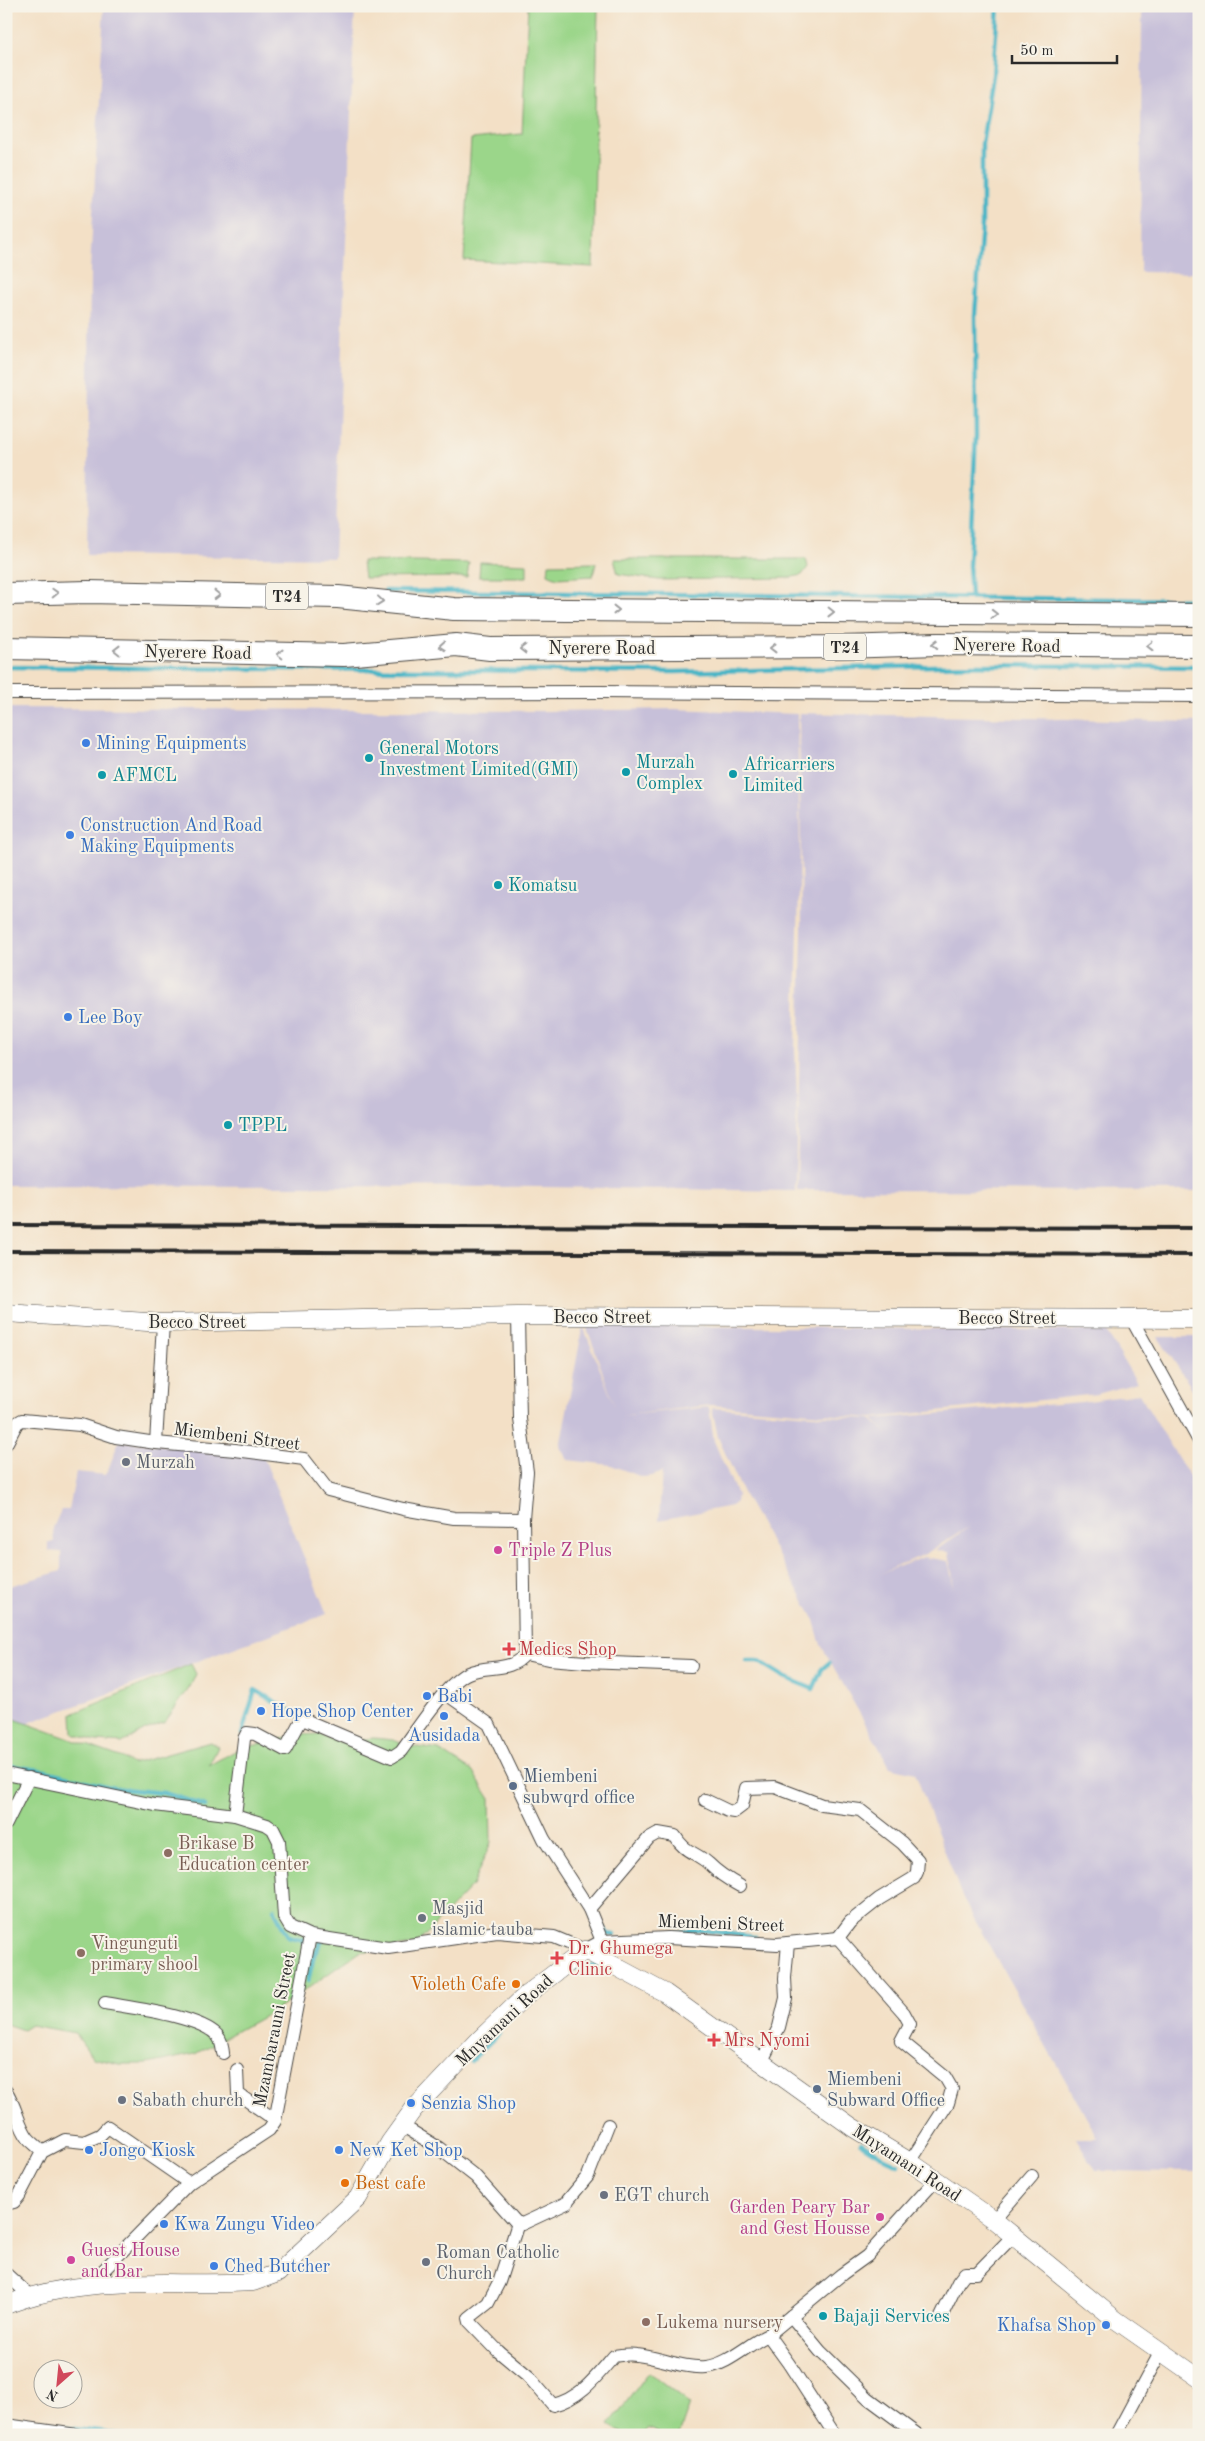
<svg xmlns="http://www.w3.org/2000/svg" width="1205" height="2441" viewBox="0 0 1205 2441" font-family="'Old Standard TT',serif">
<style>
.industrial{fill:#c7c0d9;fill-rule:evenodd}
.green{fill:#9bd68a;stroke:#63805a}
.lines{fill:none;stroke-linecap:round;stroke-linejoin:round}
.stream{stroke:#49b5c6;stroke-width:4.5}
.street-casing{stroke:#494642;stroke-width:14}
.secondary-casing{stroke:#494642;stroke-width:19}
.highway-casing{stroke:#494642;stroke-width:24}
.street{stroke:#fff;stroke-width:12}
.secondary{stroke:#fff;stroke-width:18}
.highway{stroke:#fff;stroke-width:22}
.rail{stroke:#2b2b2b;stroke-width:4}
.oneway{stroke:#a0a0a0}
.shop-dot{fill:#3f7fe0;stroke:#f7f3e8;stroke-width:2}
.culture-dot{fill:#0f9aa8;stroke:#f7f3e8;stroke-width:2}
.worship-dot{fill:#6b7280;stroke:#f7f3e8;stroke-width:2}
.hotel-dot{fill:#d1479c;stroke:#f7f3e8;stroke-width:2}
.health-dot{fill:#e0444e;stroke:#f7f3e8;stroke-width:2}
.service-dot{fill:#5c6f8a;stroke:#f7f3e8;stroke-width:2}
.education-dot{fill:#8d6e63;stroke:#f7f3e8;stroke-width:2}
.food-dot{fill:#e8710a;stroke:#f7f3e8;stroke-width:2}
.labels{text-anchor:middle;stroke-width:4;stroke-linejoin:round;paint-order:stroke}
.shield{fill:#f7f3e8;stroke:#686764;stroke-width:1}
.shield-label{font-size:16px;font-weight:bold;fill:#2b2b2b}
.street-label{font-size:18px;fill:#2b2b2b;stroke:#f7f3e8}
.shop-label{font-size:18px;fill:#366cbe;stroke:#f7f3e8;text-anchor:start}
.culture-label{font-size:18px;fill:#0d838f;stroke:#f7f3e8;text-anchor:start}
.worship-label{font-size:18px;fill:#5b616d;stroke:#f7f3e8;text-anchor:start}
.hotel-label{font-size:18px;fill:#b23c85;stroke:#f7f3e8;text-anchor:start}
.health-label{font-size:18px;fill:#be3a42;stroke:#f7f3e8;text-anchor:start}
.service-label{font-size:18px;fill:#4e5e75;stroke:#f7f3e8;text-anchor:start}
.education-label{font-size:18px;fill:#785e54;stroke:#f7f3e8;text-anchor:start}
.food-label{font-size:18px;fill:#c56008;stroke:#f7f3e8;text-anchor:end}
</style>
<rect width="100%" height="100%" fill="#f7f3e8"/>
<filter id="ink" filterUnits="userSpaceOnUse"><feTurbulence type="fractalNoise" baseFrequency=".02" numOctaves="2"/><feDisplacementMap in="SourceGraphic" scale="10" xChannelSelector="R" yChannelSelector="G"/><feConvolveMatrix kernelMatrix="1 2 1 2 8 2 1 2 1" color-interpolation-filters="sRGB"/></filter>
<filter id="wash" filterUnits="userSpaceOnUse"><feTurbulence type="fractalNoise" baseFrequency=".0096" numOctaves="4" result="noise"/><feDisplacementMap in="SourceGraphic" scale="20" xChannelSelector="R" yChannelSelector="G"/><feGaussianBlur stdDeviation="1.12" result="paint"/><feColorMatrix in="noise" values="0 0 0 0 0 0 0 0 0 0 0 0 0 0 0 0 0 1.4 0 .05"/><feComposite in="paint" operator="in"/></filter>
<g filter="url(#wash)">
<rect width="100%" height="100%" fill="#f3e0c6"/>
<g class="industrial">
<polygon points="104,6 355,6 334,558 87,555 90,270"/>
<polygon points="1142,6 1199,6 1199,273 1140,272"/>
<polygon points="6,708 546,711 675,709 797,714 800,851 795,1049 797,1099 795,1191 542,1187 6,1185"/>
<polygon points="799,713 1199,722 1199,1191 797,1190 802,929"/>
<polygon points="586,1325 1106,1331 1137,1383 1097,1394 872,1418 711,1405 618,1416 709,1407 714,1441 737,1495 736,1502 731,1506 659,1520 662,1472 652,1476 642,1477 611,1465 568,1460 560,1447 583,1326 614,1405"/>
<polygon points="1158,1337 1199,1337 1199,1399"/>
<path d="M1139 1394 1199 1492V2172L1096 2171 1076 2138H1098L963 1899 915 1773 890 1767 821 1645 813 1617 744 1495 718 1437 712 1408 871 1419 888 1434 873 1419 1082 1402ZM970 1526 935 1551 949 1552 954 1588 948 1561 924 1557 880 1574 925 1554Z"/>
<polygon points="119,1441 263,1456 327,1614 6,1731 6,1587 61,1571 61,1552 48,1551 48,1542 54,1542 53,1528 61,1510 69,1510 76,1472 106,1475"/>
</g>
<g class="green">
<polygon points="528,6 598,6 593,267 464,260 471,139 522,134"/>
<polygon points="614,559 806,559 808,567 802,575 788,578 659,580 618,574"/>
<polygon points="362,561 469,563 467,577 364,578"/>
<polygon points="480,562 527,564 527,577 479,577"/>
<polygon points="596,563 593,576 557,578 548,574 549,564"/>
<polygon points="191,1664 196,1674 190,1687 165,1722 145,1730 122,1743 96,1741 73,1734 72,1714"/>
<polygon points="6,1716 123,1758 132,1764 210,1742 218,1747 209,1765 239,1749 297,1735 320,1734 338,1742 374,1738 393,1740 410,1746 439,1750 472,1771 490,1799 491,1842 472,1886 416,1945 359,1952 284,2005 195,2054 147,2064 120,2064 93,2058 75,2033 31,2025 23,2030 6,2024"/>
<polygon points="649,2372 690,2404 679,2435 662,2435 649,2428 643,2435 625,2435 609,2425"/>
</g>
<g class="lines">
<g class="stream">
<polyline points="385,591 1199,600"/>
<polyline points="971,597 969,565 976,436 975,314 982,225 982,144 993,76 998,6"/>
<polyline points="6,667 675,672 978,665 1199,667"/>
<polyline points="747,1661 758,1661 784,1677 813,1689 822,1669 829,1663"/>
<polyline points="242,1734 255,1690 302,1718"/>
<polyline points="6,1765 45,1771 113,1788 164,1793 205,1806"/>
<polyline points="224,1819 269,1832"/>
<polyline points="274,1909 288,1936 304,1940 303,1943"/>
<polyline points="602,1925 608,1934 614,1935"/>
<polyline points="671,1933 701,1930 755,1937"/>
<polyline points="572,1969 586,1965 599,1966"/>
<polyline points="308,1981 314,1955 322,1940"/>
<polyline points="294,1989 291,2001 295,2005"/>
<polyline points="471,2061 499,2033"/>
<polyline points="861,2143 883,2157 898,2164"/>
<polyline points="52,2426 122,2435"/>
</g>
</g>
</g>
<g filter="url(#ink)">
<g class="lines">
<defs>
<g id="street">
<polyline points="6,693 598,692 1199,696"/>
<polyline points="518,1316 520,1419 527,1472 523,1519 525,1654"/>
<polyline points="1131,1318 1199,1441"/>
<polyline points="156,1443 163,1323"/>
<polyline points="6,1444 17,1423 22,1420 80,1425 116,1437 156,1443 235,1450 304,1459 328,1490 403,1509 454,1518 523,1519"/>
<polyline points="525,1654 549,1659 585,1662 691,1666"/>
<polyline points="445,1693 489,1724 544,1839 589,1909 602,1941"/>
<polyline points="6,1774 155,1805 235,1815 267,1825 273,1829 279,1841 284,1917 290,1927 310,1936 388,1948 497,1932 554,1937 585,1950 602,1941 668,1938 777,1944 838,1938"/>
<polyline points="705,1800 728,1811 734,1812 742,1806 746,1788 775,1787 822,1805 860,1810 902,1843 918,1860 917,1872 914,1878 879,1899 850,1922 838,1938"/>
<path d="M235 1815 244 1739 247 1733 255 1734 285 1750 300 1722 305 1720 392 1757 401 1751C416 1731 447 1682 468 1673 489 1664 510 1673 525 1654"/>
<polyline points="6,1824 29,1778"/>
<path d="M589 1909 649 1838 658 1833 675 1836C684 1852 695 1852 708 1863 718 1873 727 1879 740 1886"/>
<polyline points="838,1938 904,2013 910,2024 901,2041 945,2077 952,2089 948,2103 910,2162"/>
<path d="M105 2003C132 2008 199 2016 217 2035 222 2041 222 2046 223 2053"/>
<polyline points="760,2061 764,2057 779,2027 786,1998 785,1978 788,1943"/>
<polyline points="237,2070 238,2094 275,2120"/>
<path d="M6 2091C16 2106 18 2125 28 2138 32 2143 38 2146 42 2152"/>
<polyline points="403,2126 439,2148 476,2177 516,2222 522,2224 567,2203 568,2200 588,2176 608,2125"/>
<polyline points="6,2204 14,2202 19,2196 42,2152 65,2140 84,2142 100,2135 108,2127 189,2183"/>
<polyline points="994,2220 1032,2176"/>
<path d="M518 2223 499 2282 488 2303 469 2318 470 2322 498 2351 528 2376 553 2405C581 2398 596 2377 614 2356 621 2355 630 2354 637 2355 659 2357 683 2369 706 2367 728 2365 748 2344 768 2335L842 2274 867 2256 935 2181"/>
<polyline points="6,2274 29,2295"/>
<polyline points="89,2285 189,2183 269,2130 275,2121 310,1936"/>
<polyline points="791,2316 820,2351 868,2398 918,2435"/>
<polyline points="941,2317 958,2282 965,2273 977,2273 1013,2236"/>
<polyline points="768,2335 789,2364 835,2435"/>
<polyline points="6,2425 77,2435"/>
<polyline points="1116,2435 1160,2353"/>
</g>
<g id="secondary">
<polyline points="6,1313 163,1323 518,1316 1199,1319"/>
<path d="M6 2305C85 2273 170 2287 253 2282L278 2273 358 2198 390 2142 413 2110 480 2039 526 1995 585 1950 665 1993 852 2127 910 2162 994 2220 1116 2320 1199 2378"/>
</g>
<g id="highway">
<polyline points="6,594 88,592 338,597 454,609 1199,615"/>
<polyline points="6,648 344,655 456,645 490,649 841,647 938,644 1199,646"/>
</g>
</defs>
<use href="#street" class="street-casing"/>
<use href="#secondary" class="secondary-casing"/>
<use href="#highway" class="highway-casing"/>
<use href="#street" class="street"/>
<use href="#secondary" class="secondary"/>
<use href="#highway" class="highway"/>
<g class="rail">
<polyline points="6,1225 1199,1228"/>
<polyline points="6,1251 1199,1255"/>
</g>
</g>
<defs><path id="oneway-chevron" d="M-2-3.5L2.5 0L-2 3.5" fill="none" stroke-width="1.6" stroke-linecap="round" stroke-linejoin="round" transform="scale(1.25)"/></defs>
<g class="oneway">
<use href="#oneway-chevron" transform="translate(55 593) rotate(-2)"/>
<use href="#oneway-chevron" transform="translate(217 595) rotate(1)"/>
<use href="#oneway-chevron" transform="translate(380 601) rotate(6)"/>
<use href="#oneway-chevron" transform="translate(616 610)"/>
<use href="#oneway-chevron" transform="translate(831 612) rotate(1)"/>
<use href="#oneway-chevron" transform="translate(994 614)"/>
<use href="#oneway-chevron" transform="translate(935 644) rotate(179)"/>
<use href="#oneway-chevron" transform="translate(442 646) rotate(175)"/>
<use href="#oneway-chevron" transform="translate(1150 646) rotate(-180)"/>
<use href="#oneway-chevron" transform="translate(773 648) rotate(180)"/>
<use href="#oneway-chevron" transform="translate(523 649) rotate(180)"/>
<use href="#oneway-chevron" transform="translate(117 650) rotate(-179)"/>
<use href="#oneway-chevron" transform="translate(280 654) rotate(-179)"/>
</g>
</g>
<g class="shop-dot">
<circle cx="86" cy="743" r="5"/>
<circle cx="70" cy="835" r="5"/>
<circle cx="68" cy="1017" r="5"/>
<circle cx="427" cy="1696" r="5"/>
<circle cx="261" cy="1711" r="5"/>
<circle cx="444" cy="1716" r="5"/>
<circle cx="411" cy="2103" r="5"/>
<circle cx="89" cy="2150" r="5"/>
<circle cx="339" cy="2150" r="5"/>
<circle cx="164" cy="2224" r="5"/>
<circle cx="214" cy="2266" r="5"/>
<circle cx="1106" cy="2325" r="5"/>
</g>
<g class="culture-dot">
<circle cx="369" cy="758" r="5"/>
<circle cx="626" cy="772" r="5"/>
<circle cx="733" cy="774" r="5"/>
<circle cx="102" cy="775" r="5"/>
<circle cx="498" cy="885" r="5"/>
<circle cx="228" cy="1125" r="5"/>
<circle cx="823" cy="2316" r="5"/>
</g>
<g class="worship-dot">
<circle cx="126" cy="1462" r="5"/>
<circle cx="422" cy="1918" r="5"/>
<circle cx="122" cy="2100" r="5"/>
<circle cx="604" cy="2195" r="5"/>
<circle cx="426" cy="2262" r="5"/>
</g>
<g class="hotel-dot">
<circle cx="498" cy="1550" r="5"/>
<circle cx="880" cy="2217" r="5"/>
<circle cx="71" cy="2260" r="5"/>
</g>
<g class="health-dot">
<path d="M506.5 1641.5h5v5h5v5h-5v5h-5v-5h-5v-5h5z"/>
<path d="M554.5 1950.5h5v5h5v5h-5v5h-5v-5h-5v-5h5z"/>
<path d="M711.5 2032.5h5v5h5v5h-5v5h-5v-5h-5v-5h5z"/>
</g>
<g class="service-dot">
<circle cx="513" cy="1786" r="5"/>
<circle cx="817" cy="2089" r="5"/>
</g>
<g class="education-dot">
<circle cx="168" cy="1853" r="5"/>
<circle cx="81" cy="1953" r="5"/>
<circle cx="646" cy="2322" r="5"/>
</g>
<g class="food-dot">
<circle cx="516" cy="1984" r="5"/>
<circle cx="345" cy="2183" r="5"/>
</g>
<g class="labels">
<g class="shield">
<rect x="266" y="582.5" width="42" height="27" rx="4"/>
<rect x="824" y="633.5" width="42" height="27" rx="4"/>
</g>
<g class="shield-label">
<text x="287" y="602">T24</text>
<text x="845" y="653">T24</text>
</g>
<g class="street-label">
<text transform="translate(1007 645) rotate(1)" y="6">Nyerere Road</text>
<text x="602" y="654">Nyerere Road</text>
<text transform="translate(198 652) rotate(1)" y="6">Nyerere Road</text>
<text x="602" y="1323">Becco Street</text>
<text x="1007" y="1324">Becco Street</text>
<text x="197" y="1328">Becco Street</text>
<text transform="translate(237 1436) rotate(7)" y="6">Miembeni Street</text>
<text transform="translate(721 1923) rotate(2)" y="6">Miembeni Street</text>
<text transform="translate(504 2020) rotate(-43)" y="6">Mnyamani Road</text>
<text transform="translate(274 2030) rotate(-79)" y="6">Mzambarauni Street</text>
<text transform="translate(907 2163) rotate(33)" y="6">Mnyamani Road</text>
</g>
<g class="shop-label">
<text x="96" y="749">Mining Equipments</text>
<text x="80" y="831">Construction And Road<tspan x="80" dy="21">Making Equipments</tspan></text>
<text x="78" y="1023">Lee Boy</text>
<text x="437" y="1702">Babi</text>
<text x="271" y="1717">Hope Shop Center</text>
<text x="444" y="1741" text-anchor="middle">Ausidada</text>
<text x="421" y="2109">Senzia Shop</text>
<text x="99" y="2156">Jongo Kiosk</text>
<text x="349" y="2156">New Ket Shop</text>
<text x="174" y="2230">Kwa Zungu Video</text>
<text x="224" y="2272">Ched Butcher</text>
<text x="1096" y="2331" text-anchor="end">Khafsa Shop</text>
</g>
<g class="culture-label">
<text x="379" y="754">General Motors<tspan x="379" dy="21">Investment Limited(GMI)</tspan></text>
<text x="636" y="768">Murzah<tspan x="636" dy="21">Complex</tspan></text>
<text x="743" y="770">Africarriers<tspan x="743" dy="21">Limited</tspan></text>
<text x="112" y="781">AFMCL</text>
<text x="508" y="891">Komatsu</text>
<text x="238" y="1131">TPPL</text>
<text x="833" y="2322">Bajaji Services</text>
</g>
<g class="worship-label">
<text x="136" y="1468">Murzah</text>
<text x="432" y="1914">Masjid<tspan x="432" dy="21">islamic tauba</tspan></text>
<text x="132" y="2106">Sabath church</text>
<text x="614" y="2201">EGT church</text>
<text x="436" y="2258">Roman Catholic<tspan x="436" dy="21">Church</tspan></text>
</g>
<g class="hotel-label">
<text x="508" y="1556">Triple Z Plus</text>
<text x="870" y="2213" text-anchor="end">Garden Peary Bar<tspan x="870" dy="21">and Gest Housse</tspan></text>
<text x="81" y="2256">Guest House<tspan x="81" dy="21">and Bar</tspan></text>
</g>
<g class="health-label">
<text x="519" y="1655">Medics Shop</text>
<text x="568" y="1954">Dr. Ghumega<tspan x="568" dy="21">Clinic</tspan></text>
<text x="724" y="2046">Mrs Nyomi</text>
</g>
<g class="service-label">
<text x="523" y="1782">Miembeni<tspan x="523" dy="21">subwqrd office</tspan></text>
<text x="827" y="2085">Miembeni<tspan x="827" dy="21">Subward Office</tspan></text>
</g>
<g class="education-label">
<text x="178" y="1849">Brikase B<tspan x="178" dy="21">Education center</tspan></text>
<text x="91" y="1949">Vingunguti<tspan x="91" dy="21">primary shool</tspan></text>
<text x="656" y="2328">Lukema nursery</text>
</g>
<g class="food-label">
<text x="506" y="1990">Violeth Cafe</text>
<text x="355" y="2189" text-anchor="start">Best cafe</text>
</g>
</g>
<rect width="1205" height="2441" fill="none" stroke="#f7f3e8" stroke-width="25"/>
<g transform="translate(58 2384) rotate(207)"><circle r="24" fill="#f7f3e8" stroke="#a5a39c"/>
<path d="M0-4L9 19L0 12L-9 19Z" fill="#d1495b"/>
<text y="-8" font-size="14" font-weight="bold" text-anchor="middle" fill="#2b2b2b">N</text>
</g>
<path d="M1012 55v8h105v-8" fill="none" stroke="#2b2b2b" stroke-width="2.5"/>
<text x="1020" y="55" font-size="15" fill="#2b2b2b" stroke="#f7f3e8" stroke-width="4" paint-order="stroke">50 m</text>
</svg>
